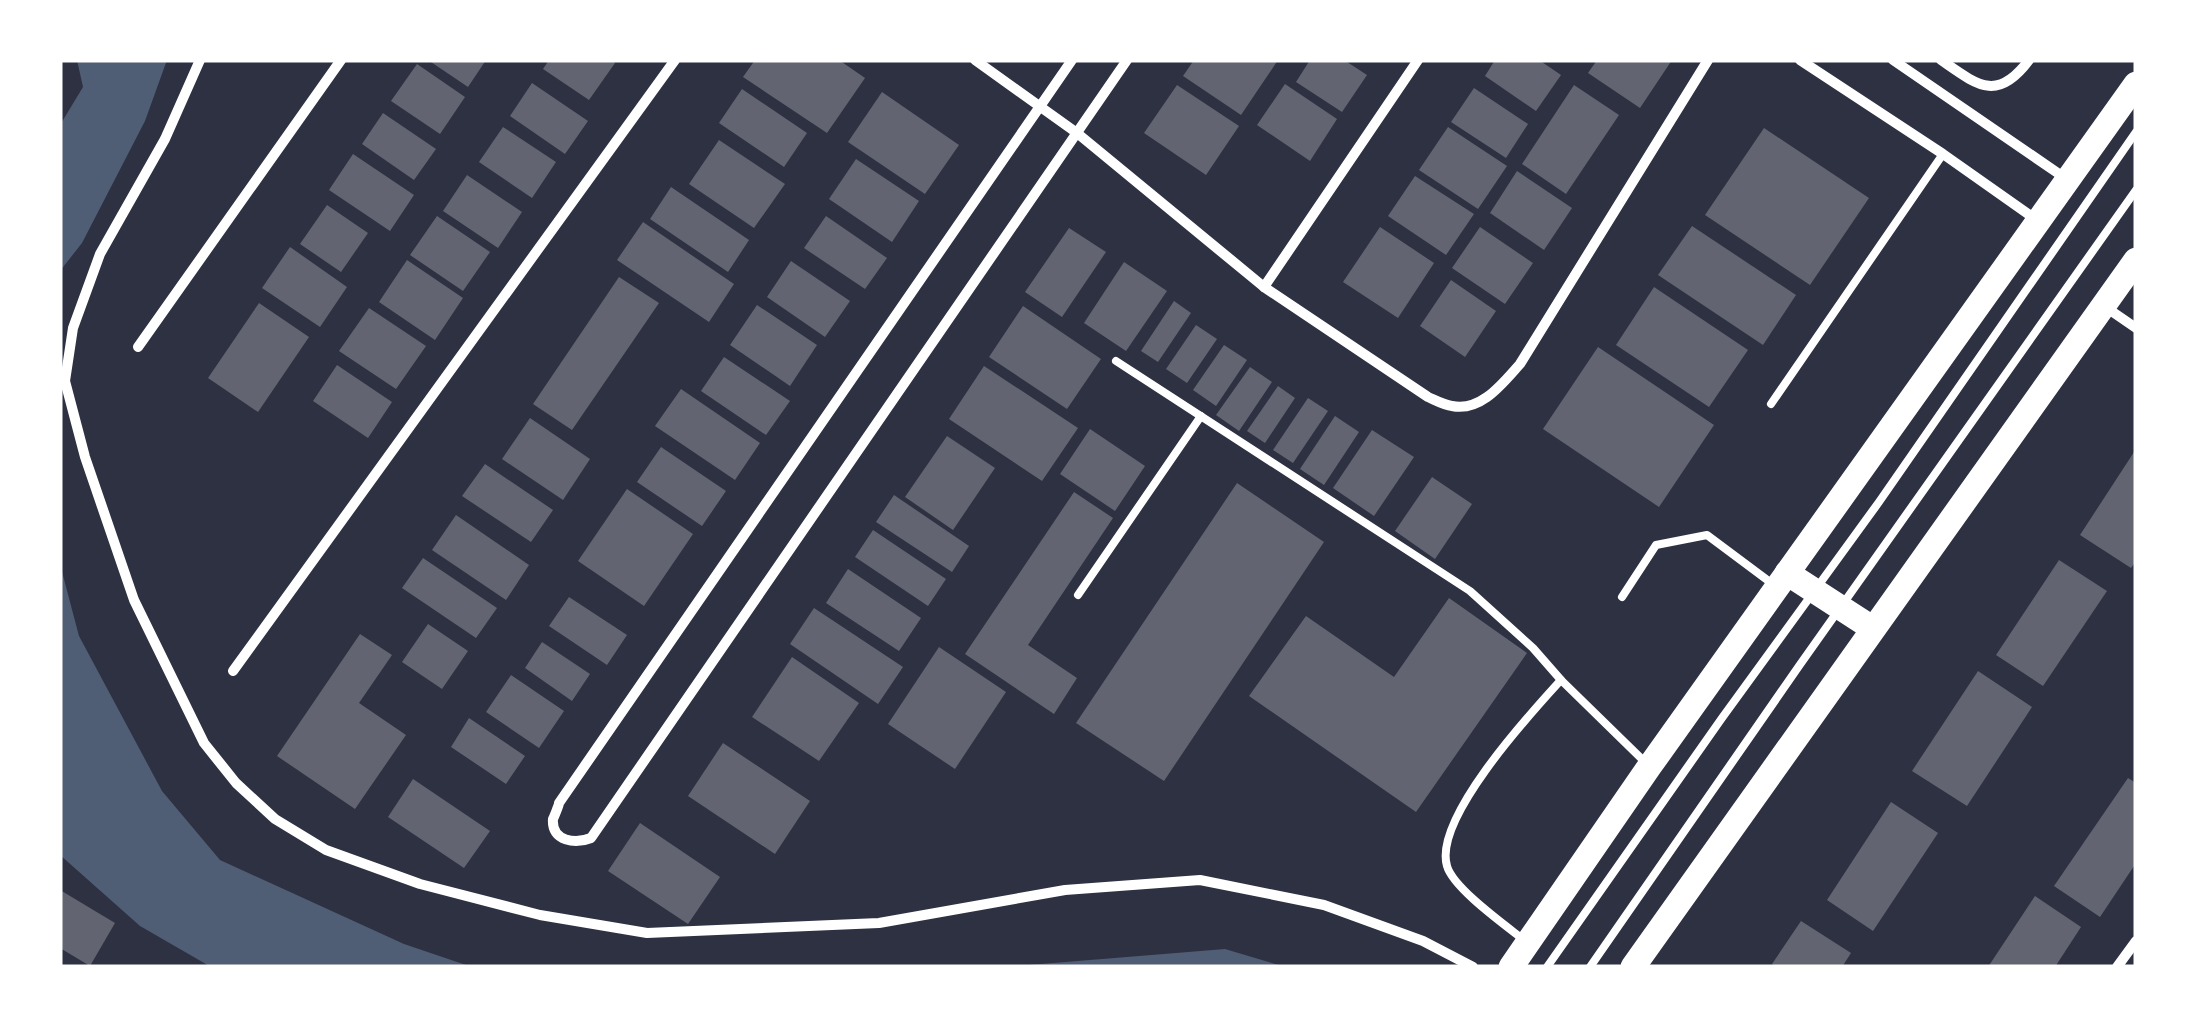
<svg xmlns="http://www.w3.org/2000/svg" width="2196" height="1027" viewBox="0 0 2196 1027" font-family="'Noto Sans',sans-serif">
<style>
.water{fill:#4f5d75}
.building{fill:#626471}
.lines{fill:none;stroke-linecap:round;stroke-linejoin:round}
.service{stroke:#fff;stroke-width:8}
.minor{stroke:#fff;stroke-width:10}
.primary{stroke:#fff;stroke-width:25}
</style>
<rect width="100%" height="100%" fill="#2d3142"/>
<g class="water">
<polygon points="77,60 167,60 145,121 82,243 60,271 60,125 83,87"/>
<polygon points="60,564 79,636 162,791 220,860 404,944 472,967 211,967 140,926 60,855"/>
<polygon points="1225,949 1285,967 1004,967"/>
</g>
<g class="building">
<polygon points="428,60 486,60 468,87"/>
<polygon points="549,60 611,60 615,63 589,100 543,69"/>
<polygon points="755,60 839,60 865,78 827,133 743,77"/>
<polygon points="1194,60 1278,60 1241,115 1183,76"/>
<polygon points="1310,60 1344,60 1367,75 1342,112 1296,82"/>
<polygon points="1495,60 1539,60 1561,75 1536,111 1485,76"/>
<polygon points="1597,60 1672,60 1640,108 1588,73"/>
<polygon points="417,64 465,97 440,134 391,101"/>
<polygon points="532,83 588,121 565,154 510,116"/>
<polygon points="1285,84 1337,119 1310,161 1257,125"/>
<polygon points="1177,85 1239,126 1206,175 1144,133"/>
<polygon points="1574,85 1619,115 1566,194 1522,164"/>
<polygon points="1474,88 1528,124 1506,158 1451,122"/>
<polygon points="742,89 807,133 784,167 719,123"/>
<polygon points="882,92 959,145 925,194 848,142"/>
<polygon points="383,113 436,149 414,180 362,144"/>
<polygon points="503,127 556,162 532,198 479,162"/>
<polygon points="1448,127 1507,166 1478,209 1419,170"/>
<polygon points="1764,128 1869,198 1810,285 1705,215"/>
<polygon points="719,140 785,184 754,228 689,184"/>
<polygon points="353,154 414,195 390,231 329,190"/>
<polygon points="856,159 919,201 892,242 829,199"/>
<polygon points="1517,171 1572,208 1544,250 1490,213"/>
<polygon points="467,175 522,212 498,248 443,211"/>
<polygon points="1415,176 1474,214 1446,255 1388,216"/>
<polygon points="671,187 749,240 728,272 650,219"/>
<polygon points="327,205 368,233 341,272 300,244"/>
<polygon points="437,216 490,252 463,291 410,255"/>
<polygon points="826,216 887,258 865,289 804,248"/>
<polygon points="643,222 734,284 709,322 617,260"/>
<polygon points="1692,226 1796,295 1763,345 1658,275"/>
<polygon points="1380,227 1434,263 1398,318 1343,282"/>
<polygon points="1480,227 1533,263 1505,304 1452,268"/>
<polygon points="1069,228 1106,252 1062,317 1025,292"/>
<polygon points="290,247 347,287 320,327 262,288"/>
<polygon points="407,260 463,298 435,340 379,302"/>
<polygon points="791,261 850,301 825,337 767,297"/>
<polygon points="1124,262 1167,291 1126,351 1084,323"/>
<polygon points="619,277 659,303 572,430 533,404"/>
<polygon points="1451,280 1496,311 1465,357 1420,326"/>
<polygon points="1654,287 1748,350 1709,407 1616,345"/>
<polygon points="1174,301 1191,313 1158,362 1141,351"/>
<polygon points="259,303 309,337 258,412 208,378"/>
<polygon points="757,305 817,345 790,386 730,345"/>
<polygon points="1023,306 1101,359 1067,409 989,357"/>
<polygon points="369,308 426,346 396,389 339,351"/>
<polygon points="1196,325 1217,339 1187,383 1166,369"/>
<polygon points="1224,345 1247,360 1216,406 1193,390"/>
<polygon points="1598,347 1714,425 1659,507 1543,429"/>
<polygon points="724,357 790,401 766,435 701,391"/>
<polygon points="337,365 392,402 368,438 313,401"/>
<polygon points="984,366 1078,428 1042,481 949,419"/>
<polygon points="1250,367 1272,382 1239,431 1216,415"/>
<polygon points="1278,386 1295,398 1265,443 1247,431"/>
<polygon points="681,389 760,443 735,480 655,426"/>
<polygon points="1308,398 1328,411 1293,463 1273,450"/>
<polygon points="1335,416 1359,432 1324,485 1300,469"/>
<polygon points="530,418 590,459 563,500 502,459"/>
<polygon points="1090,429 1145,466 1115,511 1060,474"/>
<polygon points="1372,430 1414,457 1374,516 1333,488"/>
<polygon points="947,436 995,468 953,530 905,497"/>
<polygon points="661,447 726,491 702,526 637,482"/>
<polygon points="2136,449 2136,561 2131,568 2080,535"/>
<polygon points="485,464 553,510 531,542 462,496"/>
<polygon points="1432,477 1472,504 1435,559 1395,531"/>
<polygon points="1237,483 1324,542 1164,781 1076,723"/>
<polygon points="627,489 693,534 644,606 578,561"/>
<polygon points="1074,492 1113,518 1028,645 1077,678 1054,714 965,654"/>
<polygon points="894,495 969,546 952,572 876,522"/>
<polygon points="456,515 529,565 506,600 432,550"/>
<polygon points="873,530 946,579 928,606 855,557"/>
<polygon points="423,558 497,608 476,638 402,588"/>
<polygon points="2059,560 2107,591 2043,686 1996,655"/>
<polygon points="848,569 921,618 899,651 826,603"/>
<polygon points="569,597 627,635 607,665 549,626"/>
<polygon points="1449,598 1527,653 1416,812 1249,696 1306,616 1394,677"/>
<polygon points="814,608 903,667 878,704 790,644"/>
<polygon points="428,624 468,651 442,689 402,662"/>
<polygon points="360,634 392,655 359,703 406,735 355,809 277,756"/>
<polygon points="542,642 590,674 572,701 525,668"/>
<polygon points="939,647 1006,692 955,769 888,724"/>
<polygon points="792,657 859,703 819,761 752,717"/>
<polygon points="1978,671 2032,707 1967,806 1912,771"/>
<polygon points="511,675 564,711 539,748 486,712"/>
<polygon points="469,718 525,756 506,784 451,747"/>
<polygon points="723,743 810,801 775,854 688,796"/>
<polygon points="2128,778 2136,783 2136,863 2100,917 2054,886"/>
<polygon points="413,779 490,831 464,868 388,817"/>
<polygon points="1891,802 1938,833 1873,931 1827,900"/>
<polygon points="640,823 720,877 688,924 608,871"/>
<polygon points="60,890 115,923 90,966 60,948"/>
<polygon points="2035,896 2081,927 2055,967 1988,967"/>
<polygon points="1801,921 1851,953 1842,967 1776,967 1772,964"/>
</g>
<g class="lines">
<g class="service">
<polyline points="1116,361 1470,591 1533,648 1561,680"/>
<polyline points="1771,404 1943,154"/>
<polyline points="1078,595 1201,416"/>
<polyline points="1622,597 1656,545 1707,535 1774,585"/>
<path d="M1524 940C1505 925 1453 888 1447 866 1433 819 1530 714 1561 680L1646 763"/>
<polyline points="1547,967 1722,718 1879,502 2136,132"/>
<polyline points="1590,967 1799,666 2136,190"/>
</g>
<g class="minor">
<polyline points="200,60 165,139 100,254 73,328 65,381 85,457 134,600 204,743 236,783 275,819 326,850 420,884 540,915 647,933 879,923 1065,890 1200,880 1324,905 1423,941 1473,967"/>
<path d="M975 60 1077 133 1264 287 1428 397C1435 400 1444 405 1452 406 1481 412 1502 384 1520 364L1708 60"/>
<path d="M1072 60 559 803C559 805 554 817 553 819 551 842 576 844 591 838L1127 60"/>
<polyline points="1800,60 1943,154 2038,221"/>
<polyline points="1893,60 2065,178"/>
<path d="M1941 60C1977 85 1997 103 2029 60"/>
<polyline points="1264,287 1418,60"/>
<polyline points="2104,306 2136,328"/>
<polyline points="138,347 341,60"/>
<polyline points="233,671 675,60"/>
<polyline points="2117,967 2136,941"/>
</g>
<g class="primary">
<polyline points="1787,573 1872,628"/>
<polyline points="1511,967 1649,767 2136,84"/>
<polyline points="1633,967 2136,260"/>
</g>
</g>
<rect width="2196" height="1027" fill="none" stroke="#ffffff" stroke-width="125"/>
</svg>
